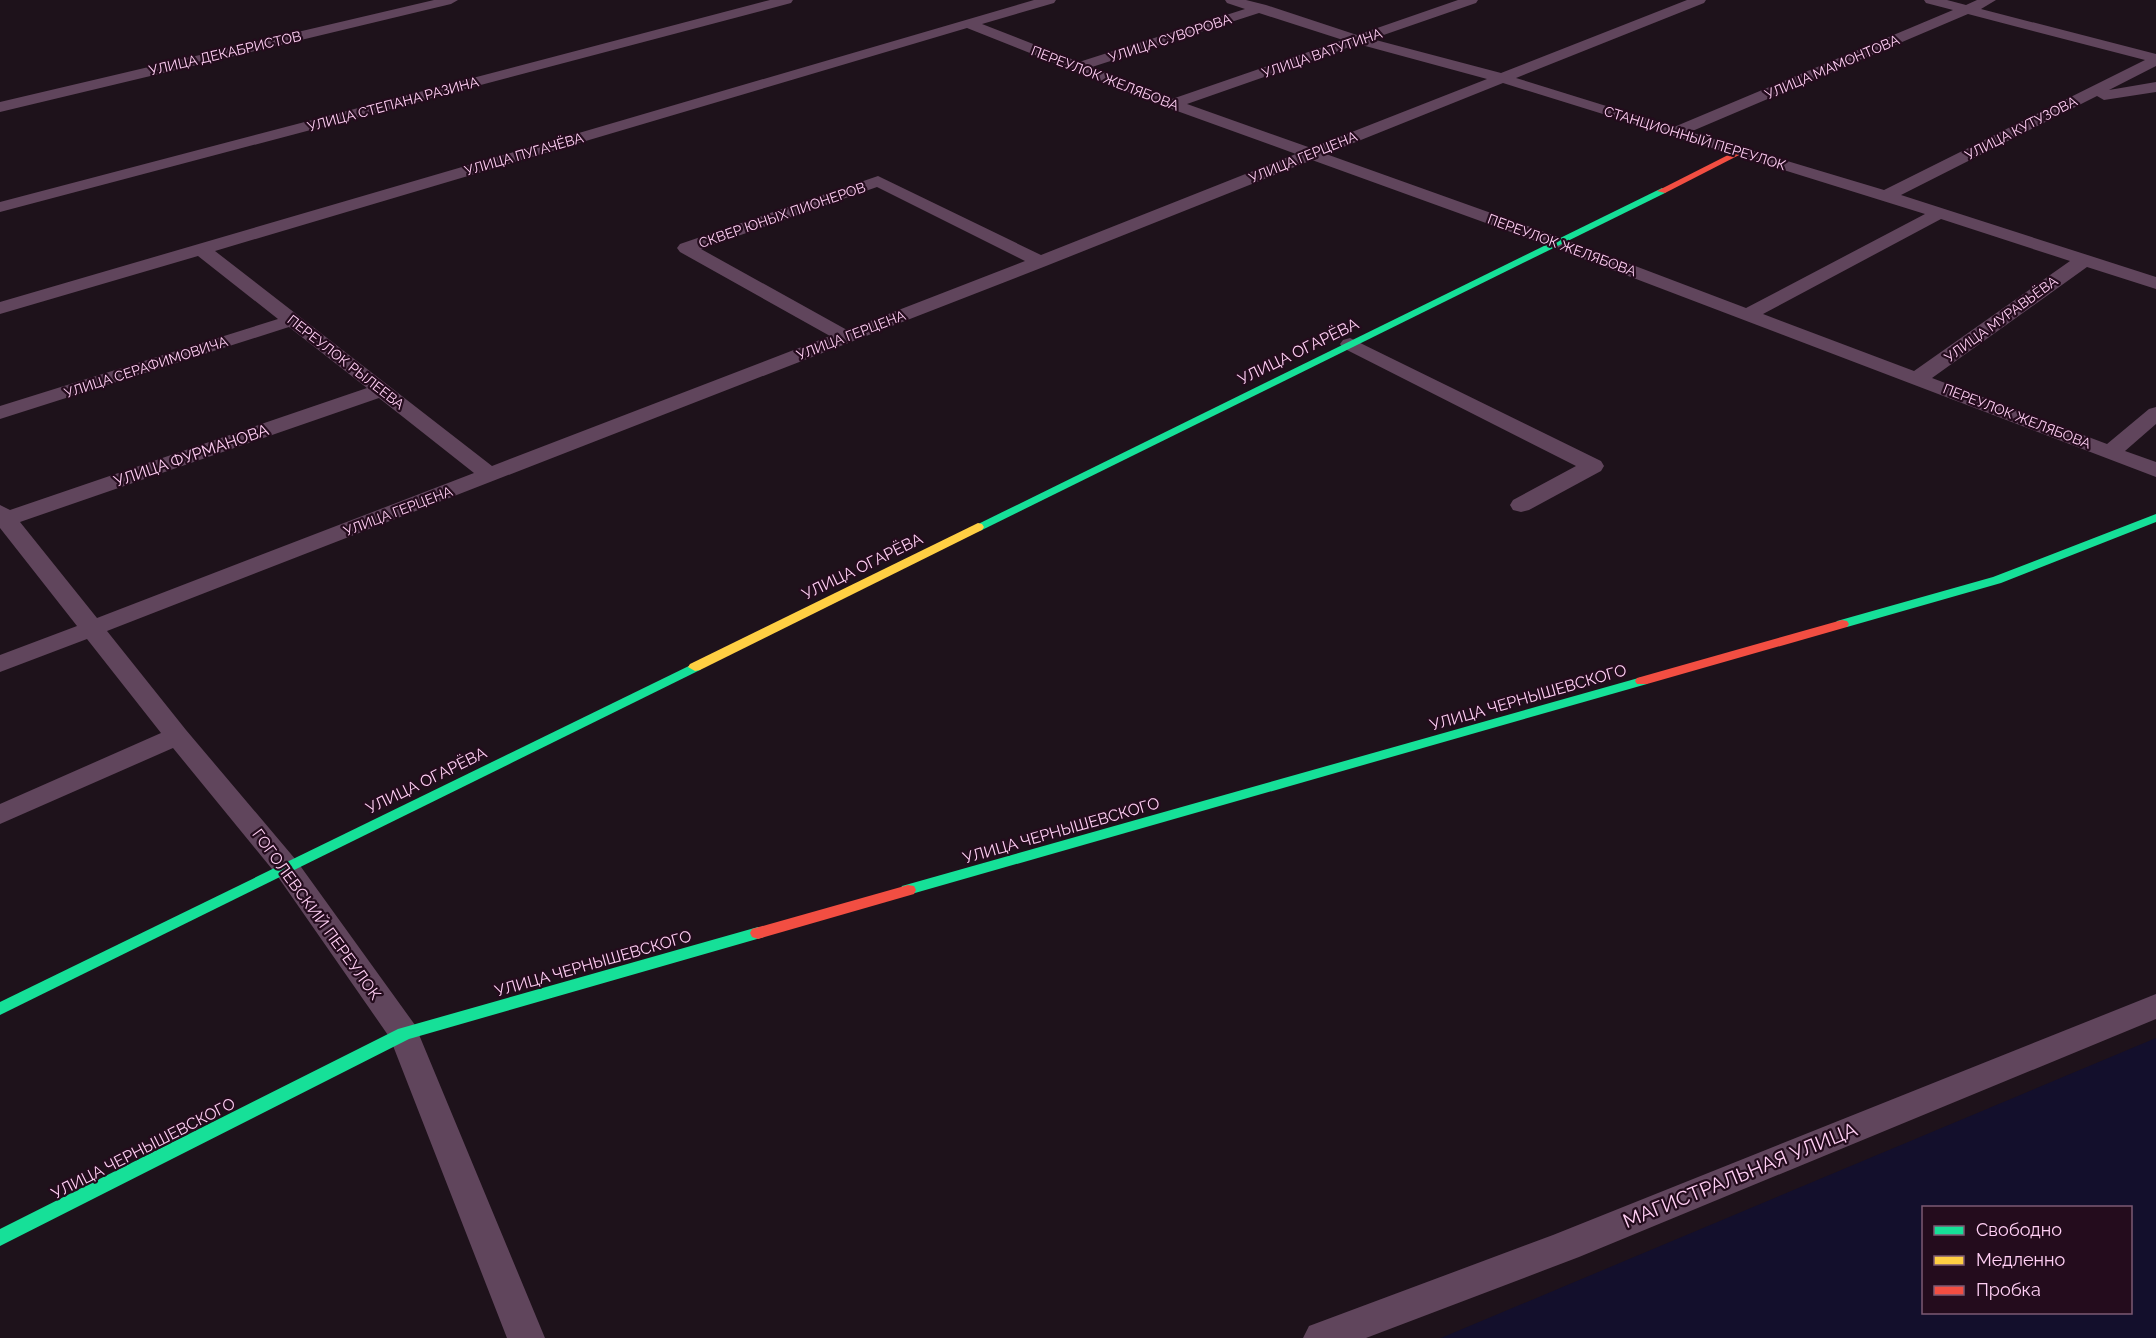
<svg xmlns="http://www.w3.org/2000/svg" width="2156" height="1338" viewBox="0 0 2156 1338" font-family="Raleway,sans-serif">
<style>
.green{fill:#130f2c;fill-rule:evenodd}
.lines{fill:none;stroke-linecap:round;stroke-linejoin:round}
.street{fill:#60455c;fill-rule:evenodd}
.fast{fill:#16e098;fill-rule:evenodd}
.slow{fill:#ffcf43;fill-rule:evenodd}
.jam{fill:#f24e42;fill-rule:evenodd}
.labels{text-anchor:middle;stroke-width:4.5;stroke-linejoin:round;paint-order:stroke}
.far-street-label{font-size:14px;fill:#ffcff4;stroke:#240c1d}
.street-label{font-size:16px;fill:#ffcff4;stroke:#240c1d}
.near-street-label{font-size:20px;fill:#ffcff4;stroke:#240c1d}
</style>
<rect width="100%" height="100%" fill="#1e121b"/>
<path class="green" d="M2156 1038V1338H1441ZM1924 1208H2130V1312H1924Z"/>
<g class="lines">
<g class="street">
<polygon points="434,0 458,0 451,4 0,112 0,102"/>
<polygon points="770,0 793,0 791,3 0,212 0,202"/>
<path d="M1034 0H1056L1054 3 982 24 1079 62 1245 9 1227 3 1225 0H1246L1266 5 1357 35 1458 0H1478L1476 3 1372 39 1501 73 1687 0H1706L1704 3 1516 78 1674 127 1953 10 1926 3 1924 0H1947L1966 5 1977 0H1996L1981 9 2156 54V66L2109 90 2156 82V92L2104 100 2097 96 1901 195 2156 277V289L2087 267 1932 378 2107 444 2149 409 2156 407V424L2125 451 2156 462V477L1552 247 1312 160 1046 266 107 631 186 730 296 860 415 1025 545 1338H507L390 1038 276 874 173 748 0 824V804L161 733 87 639 0 672V655L77 626 0 528V505L10 510 367 388 289 327 0 419V406L278 319 198 256 0 314V302ZM1259 13 1343 40 1172 99 1092 67ZM1968 14 2145 60 1884 190 1690 132ZM967 28 1166 107 1296 154 1041 255 878 176 680 244 677 248 680 252 830 336 492 466 215 251ZM1358 44 1487 79 1311 148 1187 104ZM1503 83 1925 214 1746 308 1564 239 1326 154ZM877 187 1025 261 847 330 701 249ZM1941 219 2070 261 1914 371 1763 314ZM379 398 474 473 97 618 20 522Z"/>
<polygon points="1350,338 1601,461 1604,466 1601,471 1529,510 1521,512 1513,510 1510,505 1513,500 1576,466 1343,348 1340,344 1343,340"/>
<polygon points="2156,994 2156,1019 1579,1257 1366,1338 1303,1338 1309,1326 1553,1235"/>
</g>
<g class="fast">
<polygon points="1662,188 1667,191 1665,193 982,530 978,531 972,527"/>
<polygon points="2156,514 2156,522 2001,583 1847,627 1837,627 1835,624 1837,621 1993,577"/>
<polygon points="695,663 702,667 700,670 0,1015 0,1002"/>
<polygon points="1642,677 1649,681 1647,684 908,895 902,894 900,890 902,886"/>
<polygon points="758,927 764,929 766,933 764,937 409,1039 0,1246 0,1229 398,1029"/>
</g>
<polygon class="slow" points="978,523 982,524 984,527 982,530 700,670 695,671 688,667 690,664"/>
<g class="jam">
<polygon points="1736,151 1743,153 1665,193 1657,191"/>
<polygon points="1842,620 1847,621 1849,624 1847,627 1647,684 1637,684 1635,681 1637,678"/>
<polygon points="908,885 914,886 916,890 914,894 758,939 752,937 750,933 752,929"/>
</g>
</g>
<g class="labels">
<g class="far-street-label">
<text transform="translate(1170 38) rotate(-18)" y="5">УЛИЦА СУВОРОВА</text>
<text transform="translate(225 53) rotate(-13)" y="5">УЛИЦА ДЕКАБРИСТОВ</text>
<text transform="translate(1322 53) rotate(-19)" y="5">УЛИЦА ВАТУТИНА</text>
<text transform="translate(1832 67) rotate(-23)" y="5">УЛИЦА МАМОНТОВА</text>
<text transform="translate(1105 78) rotate(21)" y="5">ПЕРЕУЛОК ЖЕЛЯБОВА</text>
<text transform="translate(393 104) rotate(-15)" y="5">УЛИЦА СТЕПАНА РАЗИНА</text>
<text transform="translate(2021 128) rotate(-27)" y="5">УЛИЦА КУТУЗОВА</text>
<text transform="translate(1695 138) rotate(17)" y="5">СТАНЦИОННЫЙ ПЕРЕУЛОК</text>
<text transform="translate(524 154) rotate(-16)" y="5">УЛИЦА ПУГАЧЁВА</text>
<text transform="translate(1303 157) rotate(-22)" y="5">УЛИЦА ГЕРЦЕНА</text>
<text transform="translate(782 215) rotate(-19)" y="5">СКВЕР ЮНЫХ ПИОНЕРОВ</text>
<text transform="translate(1562 245) rotate(20)" y="5">ПЕРЕУЛОК ЖЕЛЯБОВА</text>
<text transform="translate(2001 319) rotate(-36)" y="5">УЛИЦА МУРАВЬЁВА</text>
<text transform="translate(851 335) rotate(-21)" y="5">УЛИЦА ГЕРЦЕНА</text>
<text transform="translate(346 362) rotate(38)" y="5">ПЕРЕУЛОК РЫЛЕЕВА</text>
<text transform="translate(146 367) rotate(-18)" y="5">УЛИЦА СЕРАФИМОВИЧА</text>
<text transform="translate(2017 416) rotate(21)" y="5">ПЕРЕУЛОК ЖЕЛЯБОВА</text>
<text transform="translate(398 511) rotate(-21)" y="5">УЛИЦА ГЕРЦЕНА</text>
</g>
<g class="street-label">
<text transform="translate(1298 351) rotate(-26)" y="6">УЛИЦА ОГАРЁВА</text>
<text transform="translate(191 455) rotate(-19)" y="6">УЛИЦА ФУРМАНОВА</text>
<text transform="translate(862 566) rotate(-26)" y="6">УЛИЦА ОГАРЁВА</text>
<text transform="translate(1528 697) rotate(-16)" y="6">УЛИЦА ЧЕРНЫШЕВСКОГО</text>
<text transform="translate(426 780) rotate(-26)" y="6">УЛИЦА ОГАРЁВА</text>
<text transform="translate(1061 830) rotate(-16)" y="6">УЛИЦА ЧЕРНЫШЕВСКОГО</text>
<text transform="translate(317 914) rotate(54)" y="6">ГОГОЛЕВСКИЙ ПЕРЕУЛОК</text>
<text transform="translate(593 963) rotate(-16)" y="6">УЛИЦА ЧЕРНЫШЕВСКОГО</text>
<text transform="translate(143 1148) rotate(-27)" y="6">УЛИЦА ЧЕРНЫШЕВСКОГО</text>
</g>
<g class="near-street-label">
<text transform="translate(1740 1175) rotate(-22)" y="7">МАГИСТРАЛЬНАЯ УЛИЦА</text>
</g>
</g>
<rect x="1922" y="1206" width="210" height="108" fill="#240c1d" stroke="#7c5a73" stroke-width="1.5"/>
<rect x="1934" y="1226" width="30" height="9" fill="#16e098" stroke="#7c5a73" stroke-width="1.5"/>
<text x="1976" y="1236" font-size="18" fill="#ffcff4">Свободно</text>
<rect x="1934" y="1256" width="30" height="9" fill="#ffcf43" stroke="#7c5a73" stroke-width="1.5"/>
<text x="1976" y="1266" font-size="18" fill="#ffcff4">Медленно</text>
<rect x="1934" y="1286" width="30" height="9" fill="#f24e42" stroke="#7c5a73" stroke-width="1.5"/>
<text x="1976" y="1296" font-size="18" fill="#ffcff4">Пробка</text>
</svg>
